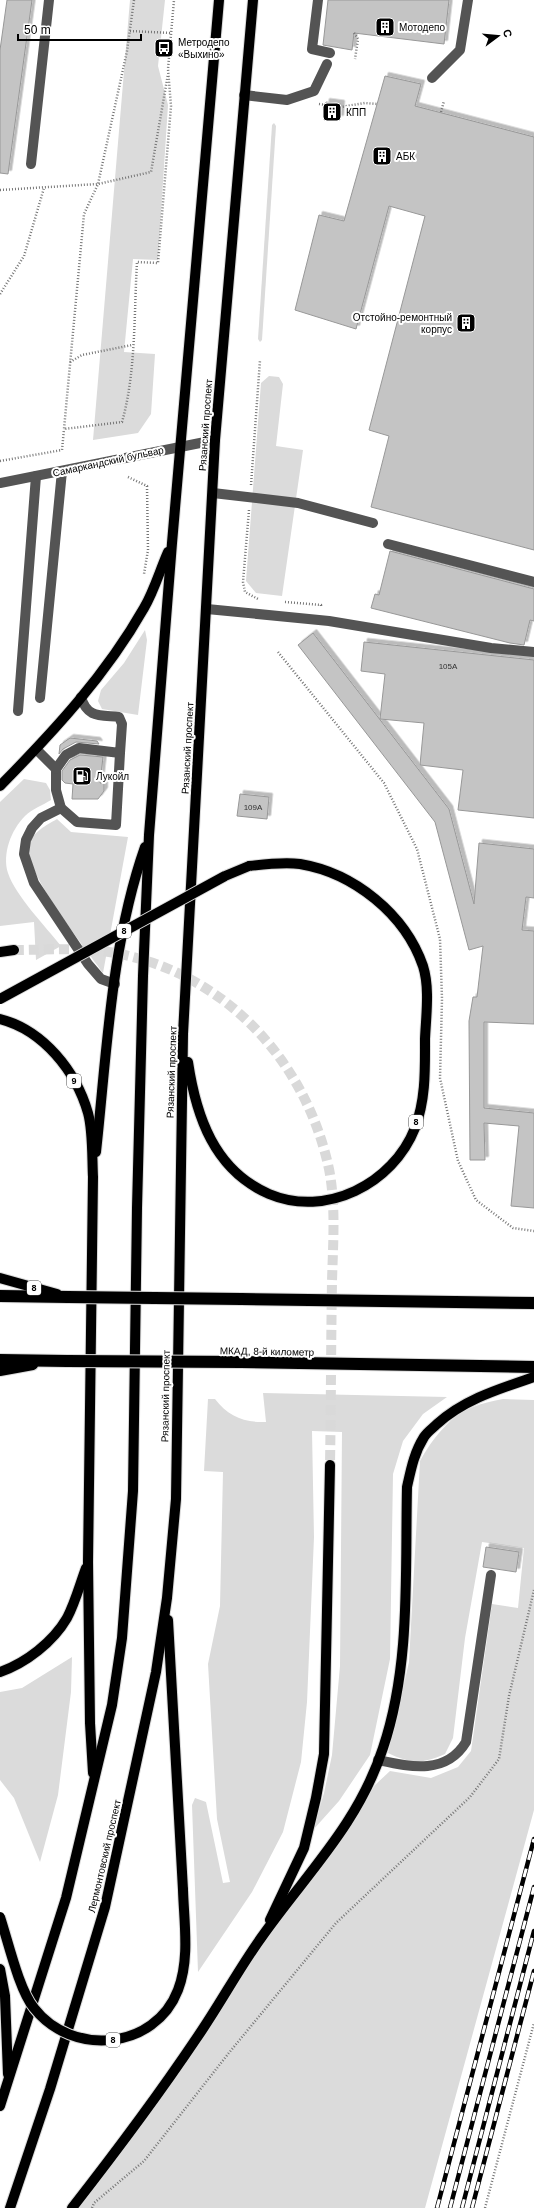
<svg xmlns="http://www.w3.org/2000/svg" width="534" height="2208" viewBox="0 0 534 2208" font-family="Helvetica,sans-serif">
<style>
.green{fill:#dbdbdb}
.building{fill:#c4c4c4;stroke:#989898;filter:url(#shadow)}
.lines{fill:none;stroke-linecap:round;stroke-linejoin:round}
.major-tunnel{stroke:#d9d9d9;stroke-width:10;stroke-dasharray:10 5;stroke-linecap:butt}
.major-casing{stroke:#dbdbdb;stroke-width:12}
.highway-casing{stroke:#dbdbdb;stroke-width:14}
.path{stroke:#767676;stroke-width:2.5;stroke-dasharray:1 2;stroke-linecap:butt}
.minor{stroke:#545454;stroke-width:10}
.major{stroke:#000;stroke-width:10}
.highway{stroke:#000;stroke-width:12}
.rail-casing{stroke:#000;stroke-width:4.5}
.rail{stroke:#fff;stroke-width:3;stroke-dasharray:9;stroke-linecap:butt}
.major-bridge-casing{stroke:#dbdbdb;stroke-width:12;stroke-linecap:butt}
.highway-bridge-casing{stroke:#dbdbdb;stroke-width:14;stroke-linecap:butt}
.major-bridge{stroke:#000;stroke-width:10}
.highway-bridge{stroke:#000;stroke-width:12}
.labels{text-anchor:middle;stroke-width:4;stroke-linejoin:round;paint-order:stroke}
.number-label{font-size:8px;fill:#313131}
.shield{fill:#fff;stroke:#4c4c4c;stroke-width:1}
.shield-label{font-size:9px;font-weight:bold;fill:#000}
.poi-label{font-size:10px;fill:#000;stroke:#fff;text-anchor:start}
.street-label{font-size:10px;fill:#000;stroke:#fff}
</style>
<defs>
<filter id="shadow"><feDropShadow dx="3.5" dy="-3.5" stdDeviation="0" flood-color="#0004"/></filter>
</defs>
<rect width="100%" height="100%" fill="#fff"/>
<g class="green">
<polygon points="130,0 165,0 158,66 168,105 158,260 133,259 124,352 155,354 151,414 138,433 93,440"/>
<polygon points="274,123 276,126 262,340 260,342 258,339 272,125"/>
<polygon points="269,376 279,377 283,384 276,446 303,450 282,596 256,593 246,581 261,383"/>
<polygon points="145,630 147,640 138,715 102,709 98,701 101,690 124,663"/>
<path d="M24 779 46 783 50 790 51 800C43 805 32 809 25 816 11 830 2 854 8 873 15 895 46 927 61 946L36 960 34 922 0 926V802Z"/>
<path d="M57 819 71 832 128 837 103 973C87 950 22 870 29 845 32 832 47 825 57 819Z"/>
<path d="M263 1393 447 1397 423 1414 403 1441 393 1474 390 1659 370 1755 339 1801 313 1830 324 1793 332 1755 340 1666 342 1432 312 1431 314 1537 307 1702 301 1762 283 1832 252 1892 198 1972 192 1805 195 1798 206 1802 223 1883 230 1882 217 1819 208 1664 220 1606 223 1472 204 1471 208 1399H215C228 1416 244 1423 266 1422Z"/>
<path d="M503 1399 534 1400V1810L425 2208H79L176 2077 262 1942 337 1846 375 1785 390 1771 431 1778 458 1767 471 1751 492 1604 518 1608 524 1548 482 1542 465 1638 453 1738 445 1754C422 1764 411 1764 388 1753L409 1662 420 1461C431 1441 451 1414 473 1407 483 1403 493 1401 503 1399Z"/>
<polygon points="72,1657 71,1692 58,1795 40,1862 14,1798 0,1780 0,1692 22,1688"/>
</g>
<g class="building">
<polygon points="7,0 32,0 8,174 0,173 0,50"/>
<polygon points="328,0 449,0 444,44 354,33 352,50 323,45"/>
<polygon points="385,76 421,84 415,106 534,137 534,550 371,507 389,436 369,430 425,216 389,206 356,329 295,310 319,215 344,221"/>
<polygon points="326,102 341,104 340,119 324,117"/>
<polygon points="390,551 534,589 534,621 530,620 524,645 510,643 371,608 375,594 379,595"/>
<polygon points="313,633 449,809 474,904 479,843 534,849 534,898 526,897 522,930 534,931 534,1024 484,1022 484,1108 534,1113 534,1208 511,1206 519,1126 484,1123 485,1160 470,1160 469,1021 473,997 477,997 483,946 469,950 435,822 298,645"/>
<polygon points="364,642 534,660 534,818 458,810 463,770 420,765 424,723 380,719 385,674 361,671"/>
<polygon points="70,738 97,741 99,744 76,742 63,749 59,754 60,745"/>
<polygon points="80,755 103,757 100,783 104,783 104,791 98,799 72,799 73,784 65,783 62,780 62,771 70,760"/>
<polygon points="240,794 269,797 267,819 237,816"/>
<polygon points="486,1547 519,1552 516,1572 483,1567"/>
</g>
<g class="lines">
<path class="major-tunnel" d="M14 950C47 950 82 947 115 953 225 973 306 1061 329 1169 336 1205 333 1244 332 1281 331 1342 331 1404 330 1465"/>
<defs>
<g id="major">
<path d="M0 786C54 731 106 675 144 608 154 591 160 570 168 552"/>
<polyline points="0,952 14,950"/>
<path d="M0 1019C43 1030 76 1071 88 1113 93 1131 92 1158 93 1177L88 1562 90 1723 93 1773"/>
<path d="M188 1062C196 1116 214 1170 269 1194 326 1218 393 1184 415 1128 426 1099 425 1069 425 1039 426 1016 430 988 423 966 405 914 354 873 300 864 283 862 266 864 249 866"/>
<path d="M96 1152C107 1051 111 944 145 847"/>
<polyline points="0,1278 57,1294"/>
<polyline points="0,1371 33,1365"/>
<polyline points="168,1620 183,1890"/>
<path d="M0 1672C26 1663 53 1642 67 1618 75 1603 80 1584 86 1568"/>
<polyline points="270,1920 304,1848 316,1798 324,1754 330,1465"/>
<polyline points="0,1969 5,1996 8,2074"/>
<polyline points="0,2106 66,1898 112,1705 122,1638 133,1491 137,1208 143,976 149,835 172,543 219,0"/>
<polyline points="10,2208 50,2089 105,1907 156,1672 167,1598 176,1499 183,1034 215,440 253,0"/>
<path d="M72 2208C115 2153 157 2097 196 2039 219 2006 238 1970 261 1938 306 1874 358 1825 383 1748 411 1665 405 1573 407 1487 411 1469 414 1453 424 1437 427 1432 433 1428 437 1424 465 1399 499 1389 534 1377"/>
</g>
<g id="highway">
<polyline points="0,1296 68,1297"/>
<polyline points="241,1299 534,1303"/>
<polyline points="0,1360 67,1361"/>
<polyline points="241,1362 534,1367"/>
</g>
</defs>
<use href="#major" class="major-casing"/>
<use href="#highway" class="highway-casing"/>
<g class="path">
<path d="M134 0 127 51 98 184 84 214 64 429 122 422C136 373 134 313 137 262L158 263 171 106 168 69 174 0"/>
<polyline points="130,31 171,33"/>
<polyline points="354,33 358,39 355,59"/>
<polyline points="319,104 341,107 365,103 377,104"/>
<polyline points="441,112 444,101"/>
<polyline points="0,190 98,184 151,172 168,74"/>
<polyline points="0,294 24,256 44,188"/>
<polyline points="70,362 82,355 132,345"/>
<polyline points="0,461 62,450 64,429"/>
<polyline points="128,477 147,486 148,550 144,574"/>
<polyline points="251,485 260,360"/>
<polyline points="249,510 243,582 245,592 258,599"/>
<polyline points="285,602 321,605 321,607"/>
<polyline points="278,652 384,783 417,849 440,939 442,999 440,1078 458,1161 476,1200 513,1228 534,1231"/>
<polyline points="92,2208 94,2203 144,2161 228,2054 336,1923 470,1797 499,1759 509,1696 534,1590"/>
<polyline points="485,2208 534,2023"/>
</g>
<g class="minor">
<polyline points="318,0 312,49 330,53"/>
<polyline points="432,78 460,50 468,0"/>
<polyline points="244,95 287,100 314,91 327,64"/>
<polyline points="31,164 49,0"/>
<polyline points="0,483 215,440"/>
<polyline points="213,493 298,503 373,523"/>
<polyline points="388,544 534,582"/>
<polyline points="207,609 329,621 491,648 534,652"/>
<path d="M81 697C87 718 100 715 119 717L122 724 120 753 79 748 66 755 56 769V790L61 808 77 822 116 825 120 753"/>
<polyline points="40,698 62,471"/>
<polyline points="18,711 36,476"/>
<polyline points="36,749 56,769"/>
<polyline points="61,808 41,818 32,828 26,840 24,854 34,883 88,964 101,979 115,984"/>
<path d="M378 1760C411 1767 446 1775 466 1742L491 1575"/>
</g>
<use href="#major" class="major"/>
<use href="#highway" class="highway"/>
<defs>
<g id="rail">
<polyline points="437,2208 534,1839"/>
<polyline points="450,2208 534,1887"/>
<polyline points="462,2208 534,1931"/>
<polyline points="472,2208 534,1971"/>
</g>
</defs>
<use href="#rail" class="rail-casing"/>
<use href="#rail" class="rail"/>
<defs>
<g id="major-bridge">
<polyline points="0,999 225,876 249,866"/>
<path d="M0 1917C8 1941 19 1990 34 2008 72 2057 155 2050 178 1990 190 1959 184 1922 183 1890"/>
</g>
<g id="highway-bridge">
<polyline points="68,1297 241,1299"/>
<polyline points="67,1361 241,1362"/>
</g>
</defs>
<use href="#major-bridge" class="major-bridge-casing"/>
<use href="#highway-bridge" class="highway-bridge-casing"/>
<use href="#major-bridge" class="major-bridge"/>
<use href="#highway-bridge" class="highway-bridge"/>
</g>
<defs>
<symbol id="building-square" viewBox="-11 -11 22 22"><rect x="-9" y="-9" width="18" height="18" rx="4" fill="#000" stroke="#fff"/><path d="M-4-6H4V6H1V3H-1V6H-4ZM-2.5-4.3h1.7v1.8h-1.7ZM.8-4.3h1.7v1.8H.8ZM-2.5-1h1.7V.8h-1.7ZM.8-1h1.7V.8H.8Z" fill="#fff"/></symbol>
<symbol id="bus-square" viewBox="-11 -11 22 22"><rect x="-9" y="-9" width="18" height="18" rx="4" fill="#000" stroke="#fff"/><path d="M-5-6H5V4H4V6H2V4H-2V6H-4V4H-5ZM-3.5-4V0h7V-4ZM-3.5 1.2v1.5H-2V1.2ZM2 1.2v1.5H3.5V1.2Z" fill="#fff"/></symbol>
<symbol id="fuel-square" viewBox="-11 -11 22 22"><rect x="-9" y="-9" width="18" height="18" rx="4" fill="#000" stroke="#fff"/><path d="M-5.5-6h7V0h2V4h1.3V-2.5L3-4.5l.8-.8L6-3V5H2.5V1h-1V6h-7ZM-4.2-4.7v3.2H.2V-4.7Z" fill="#fff"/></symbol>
</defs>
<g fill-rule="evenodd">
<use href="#building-square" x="374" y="16" width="22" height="22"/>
<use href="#bus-square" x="153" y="37" width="22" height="22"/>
<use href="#building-square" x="321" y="101" width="22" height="22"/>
<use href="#building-square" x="371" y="145" width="22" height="22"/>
<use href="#building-square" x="455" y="312" width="22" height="22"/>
<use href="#fuel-square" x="71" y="765" width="22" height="22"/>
</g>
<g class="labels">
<g class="number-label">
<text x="448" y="669">105А</text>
<text x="253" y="810">109А</text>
</g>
<g class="shield">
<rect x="117" y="924" width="14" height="14" rx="3"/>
<rect x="67" y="1074" width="14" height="14" rx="3"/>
<rect x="409" y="1115" width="14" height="14" rx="3"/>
<rect x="27" y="1281" width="14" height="14" rx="3"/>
<rect x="106" y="2033" width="14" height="14" rx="3"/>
</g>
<g class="shield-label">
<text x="124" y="934">8</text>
<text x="74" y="1084">9</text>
<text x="416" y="1125">8</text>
<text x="34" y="1291">8</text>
<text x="113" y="2043">8</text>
</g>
<g class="poi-label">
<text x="399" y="31">Мотодепо</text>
<text x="178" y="46">Метродепо<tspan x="178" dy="12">«Выхино»</tspan></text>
<text x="346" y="116">КПП</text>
<text x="396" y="160">АБК</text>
<text x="452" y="321" text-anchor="end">Отстойно-ремонтный<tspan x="452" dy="12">корпус</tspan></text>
<text x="96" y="780">Лукойл</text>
</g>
<g class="street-label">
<text transform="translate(205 425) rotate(-86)" y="4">Рязанский проспект</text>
<text transform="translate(108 461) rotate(-12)" y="4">Самаркандский бульвар</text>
<text transform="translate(187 748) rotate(-87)" y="4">Рязанский проспект</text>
<text transform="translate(171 1072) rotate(-88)" y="4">Рязанский проспект</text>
<text transform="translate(267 1351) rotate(1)" y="4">МКАД, 8-й километр</text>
<text transform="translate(165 1396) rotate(-89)" y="4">Рязанский проспект</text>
<text transform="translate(104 1856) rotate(-77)" y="4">Лермонтовский проспект</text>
</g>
</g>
<g transform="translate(498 36) rotate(74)" stroke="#ffffff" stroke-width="3" paint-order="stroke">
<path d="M0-3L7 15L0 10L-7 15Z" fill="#000000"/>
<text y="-6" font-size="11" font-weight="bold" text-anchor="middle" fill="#000000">С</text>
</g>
<path d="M18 34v6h123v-6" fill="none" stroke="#000000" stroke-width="2"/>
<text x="24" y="34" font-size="12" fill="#000000" stroke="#ffffff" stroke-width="3" paint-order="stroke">50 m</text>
</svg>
